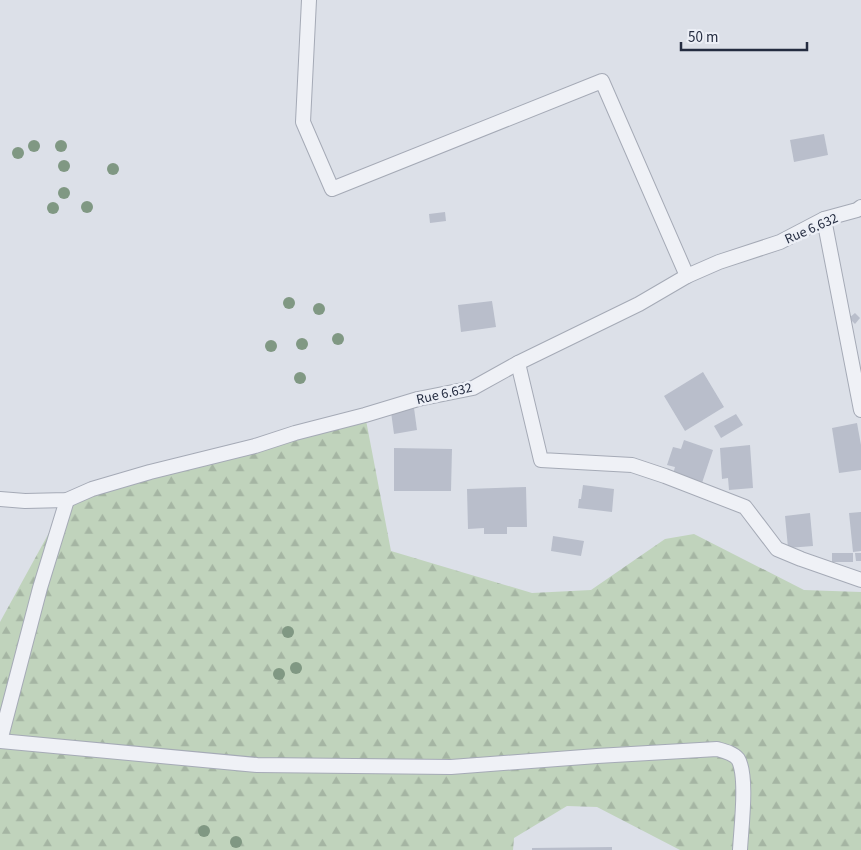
<svg xmlns="http://www.w3.org/2000/svg" width="861" height="850" viewBox="0 0 861 850" font-family="'Source Sans 3',sans-serif">
<style>
.forest{fill:url(#forest-firs)}
.building{fill:#b9becb}
.lines{fill:none;stroke-linecap:round;stroke-linejoin:round}
.street-casing{stroke:#a5aab6;stroke-width:16}
.street{stroke:#eff1f6;stroke-width:14}
.tree{fill:#809883}
.labels{text-anchor:middle;stroke-width:5;stroke-linejoin:round;paint-order:stroke}
.street-label{font-size:14px;fill:#242c40;stroke:#eceff6}
</style>
<defs>
<pattern id="forest-firs" width="22" height="20" patternUnits="userSpaceOnUse" patternTransform="scale(1.25)"><rect width="22" height="20" fill="#c0d3bc"/><path d="M5 1l3.5 6h-7zM16 11l3.5 6h-7z" fill="#a5b5a3"/></pattern>
</defs>
<rect width="100%" height="100%" fill="#dce0e8"/>
<polygon class="forest" points="365,415 391,551 532,593 591,590 665,539 694,534 804,590 861,592 861,850 680,850 597,807 567,806 514,838 513,850 0,850 0,622 67,500"/>
<g class="building">
<polygon points="824,134 828,155 794,162 790,140"/>
<polygon points="445,212 446,221 430,223 429,214"/>
<polygon points="492,301 496,327 461,332 458,305"/>
<polygon points="855,313 860,318 855,324 849,318"/>
<polygon points="703,372 724,407 685,431 664,396"/>
<polygon points="414,408 417,430 394,434 391,412"/>
<polygon points="736,414 743,425 721,438 714,426"/>
<polygon points="857,423 861,445 861,470 839,473 832,428"/>
<polygon points="684,440 713,450 702,483 673,474 675,467 667,465 673,447 681,449"/>
<polygon points="750,445 753,488 729,490 728,478 722,479 720,448"/>
<polygon points="394,448 452,449 451,491 394,491"/>
<polygon points="583,485 614,489 612,512 578,508 579,499 581,499"/>
<polygon points="526,487 527,527 507,527 507,534 484,534 484,528 468,529 467,489"/>
<polygon points="861,512 861,551 853,552 849,513"/>
<polygon points="810,513 813,546 788,548 785,516"/>
<polygon points="553,536 584,541 581,556 551,551"/>
<rect x="832" y="553" width="21" height="9"/>
<polygon points="855,553 861,553 861,561 856,561"/>
<polygon points="612,847 612,850 532,850 532,848"/>
</g>
<g class="lines">
<defs>
<g id="street">
<polyline points="309,0 303,122 332,189 602,81 687,276"/>
<polyline points="824,219 861,410"/>
<polyline points="518,363 541,460 632,465 665,476 745,507 777,549 801,559 861,580"/>
<polyline points="0,499 25,501 67,500 92,489 150,472 255,446 295,433 365,415 418,399 473,388 518,363 639,304 687,276 719,262 780,242 824,219 857,210 861,207"/>
<path d="M0 741 257 765 451 767 597 756 717 749C724 751 733 753 738 759 748 776 741 829 740 850"/>
<polyline points="0,741 40,588 67,500"/>
</g>
</defs>
<use href="#street" class="street-casing"/>
<use href="#street" class="street"/>
</g>
<g class="tree">
<circle cx="34" cy="146" r="6"/>
<circle cx="61" cy="146" r="6"/>
<circle cx="18" cy="153" r="6"/>
<circle cx="64" cy="166" r="6"/>
<circle cx="113" cy="169" r="6"/>
<circle cx="64" cy="193" r="6"/>
<circle cx="87" cy="207" r="6"/>
<circle cx="53" cy="208" r="6"/>
<circle cx="289" cy="303" r="6"/>
<circle cx="319" cy="309" r="6"/>
<circle cx="338" cy="339" r="6"/>
<circle cx="302" cy="344" r="6"/>
<circle cx="271" cy="346" r="6"/>
<circle cx="300" cy="378" r="6"/>
<circle cx="288" cy="632" r="6"/>
<circle cx="296" cy="668" r="6"/>
<circle cx="279" cy="674" r="6"/>
<circle cx="204" cy="831" r="6"/>
<circle cx="236" cy="842" r="6"/>
</g>
<g class="labels">
<g class="street-label">
<text transform="translate(811 228) rotate(-24)" y="5">Rue 6.632</text>
<text transform="translate(444 393) rotate(-13)" y="5">Rue 6.632</text>
</g>
</g>
<path d="M681 42v8h126v-8" fill="none" stroke="#242c40" stroke-width="2.5"/>
<text x="688" y="42" font-size="15" fill="#242c40" stroke="#eceff6" stroke-width="4" paint-order="stroke">50 m</text>
</svg>
